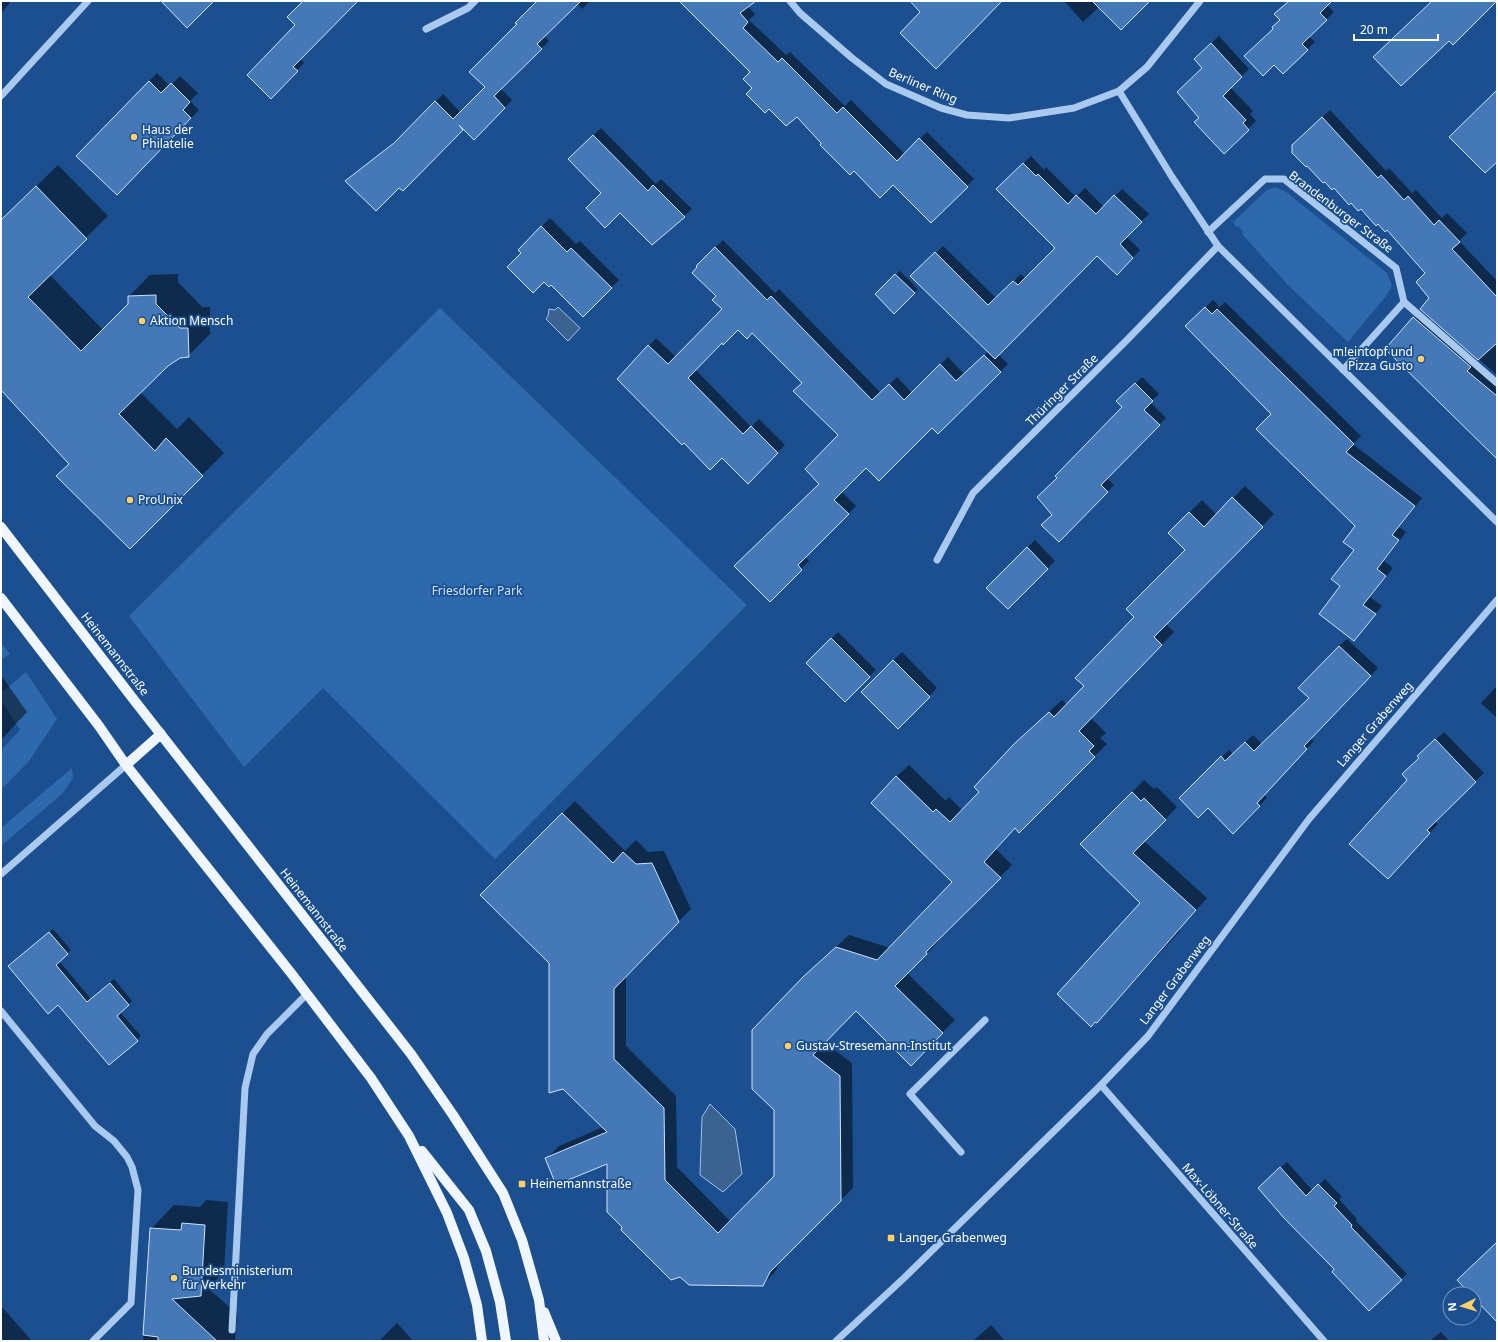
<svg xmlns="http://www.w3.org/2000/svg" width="1498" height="1342" viewBox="0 0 1498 1342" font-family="'Noto Sans',sans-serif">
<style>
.green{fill:#2e69ad}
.water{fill:#3c6290;stroke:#9cc4f0}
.shadow{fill:#0007}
.building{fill:#4478b7;stroke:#cfe3fa}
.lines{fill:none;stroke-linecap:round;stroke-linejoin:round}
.minor{stroke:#a9c9ee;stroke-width:7}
.major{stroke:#f0f6ff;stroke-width:10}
.poi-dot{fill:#ffd166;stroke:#1b4f8f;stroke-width:1.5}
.labels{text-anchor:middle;stroke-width:3.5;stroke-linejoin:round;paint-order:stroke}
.street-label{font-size:12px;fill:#fff;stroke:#1b4f8f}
.poi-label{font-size:12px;fill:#fff;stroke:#1b4f8f;text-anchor:start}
.park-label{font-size:12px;fill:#cfe3fa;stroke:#1b4f8f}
</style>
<rect width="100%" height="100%" fill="#1b4f8f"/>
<g class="green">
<polygon points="1275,187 1285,191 1387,273 1392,286 1386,296 1348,342 1288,285 1242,234 1243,232 1238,226 1236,227 1233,222 1267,190"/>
<polygon points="440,308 747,605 495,859 323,688 244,767 129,616"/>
<polygon points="1,643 10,654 1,660"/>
<polygon points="26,672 57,719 29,761 1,790 1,750 20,730 1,700 1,693"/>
<polygon points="72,768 73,778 63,793 1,846 1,828"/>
</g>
<g class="water">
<polygon points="558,307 580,328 568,341 546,319 548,316 549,309 555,310"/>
<polygon points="710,1104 735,1129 742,1174 723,1192 700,1175 702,1117"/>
</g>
<g class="shadow">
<polygon points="1,1 11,1 1,14"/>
<polygon points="304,1 357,1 300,59 304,63 271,98"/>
<polygon points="538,1 590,1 582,9 577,3 544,36 549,41 500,88 512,100 474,139 464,128 403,190 399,186 347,181 402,136 443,94 461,113 486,87 519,24"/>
<polygon points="714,1 743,1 755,14 749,20 786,55 790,52 845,106 851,100 905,154 927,132 974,179 931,222 893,183 854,169 823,143 797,116 754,88 751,72"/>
<polygon points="1064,1 1149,1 1099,7 1083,22"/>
<polygon points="1290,1 1331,1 1327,5 1334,12 1309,36 1315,42 1283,73 1281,19"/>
<polygon points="1219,36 1249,69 1230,87 1253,111 1250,114 1256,121 1224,153 1200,118 1203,51"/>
<polygon points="157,73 170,86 180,76 198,93 190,101 199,110 117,194 78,156"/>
<polygon points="1330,110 1386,171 1389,168 1412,193 1416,190 1442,218 1447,213 1467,233 1459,241 1497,281 1497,375 1421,309 1431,298 1426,272 1301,137"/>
<polygon points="601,128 656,184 661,179 692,209 652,244 569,159"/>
<polygon points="1031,156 1044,170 1046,167 1076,197 1085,188 1104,207 1122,189 1149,214 1126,236 1140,250 1117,274 1097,255 998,354 1008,364 938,432 932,427 866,467 841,491 856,506 805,557 809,561 770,600 839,435 803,383 752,332 738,329 722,342 695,369 751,427 759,419 785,445 748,482 722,456 619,379 656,338 676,357 723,309 697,266 723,240 775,293 779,289 881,393 897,377 912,393 948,357 964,374 989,351 912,276 943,246 996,298 1021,274 1026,279 1056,248 998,189"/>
<polygon points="58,165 108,216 49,274 103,330 129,304 129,296 150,275 178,274 178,282 202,307 210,307 210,334 188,356 180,357 167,365 140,392 177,429 189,417 224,453 130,547 70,463 1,389 1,221"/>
<polygon points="550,218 576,244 580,241 619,280 583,316 519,250"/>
<polygon points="900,271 918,289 894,313 876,294"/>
<polygon points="1213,300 1220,307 1225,302 1361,436 1353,444 1422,498 1399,527 1406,532 1384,561 1393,568 1370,597 1382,606 1354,640 1342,586 1355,550 1357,526 1273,414 1187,326"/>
<polygon points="1418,314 1497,385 1495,388 1497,390 1497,458 1386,349"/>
<polygon points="1142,377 1159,394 1150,402 1166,418 1107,478 1114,485 1059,541 1053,515 1058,477 1124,407 1118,401"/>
<polygon points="1245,486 1274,514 1166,624 1174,632 1091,718 1106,733 1100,738 1107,744 1019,831 1015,827 996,849 1012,865 938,939 939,941 907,973 955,1020 911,1064 856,1010 824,1042 852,1063 853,1188 782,1258 775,1272 762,1285 608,1162 546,1159 559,1146 603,1127 550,962 481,895 575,801 625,851 636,840 648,852 664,851 691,909 626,975 626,1046 676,1096 677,1167 731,1222 775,1176 805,976 849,935 890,948 953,882 896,777 909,765 946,801 949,797 963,811 981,792 1028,731 1062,700 1067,705 1086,686 1187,550 1169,533 1202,500 1217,515"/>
<polygon points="1035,540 1055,561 1008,608 987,588"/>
<polygon points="838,632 876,670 845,700 808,663"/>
<polygon points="1347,639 1378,668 1311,738 1314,741 1264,794 1267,798 1233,832 1208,807 1180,798 1229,750 1233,754 1253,735 1263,745 1310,698 1339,646"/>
<polygon points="902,652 937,688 898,728 862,692"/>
<polygon points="1,675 27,712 1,740"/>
<polygon points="1497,686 1497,718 1481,703"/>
<polygon points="1444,732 1484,773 1434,821 1438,824 1396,870 1409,780 1427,748"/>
<polygon points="1144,780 1154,789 1157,787 1177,807 1144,841 1207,898 1179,929 1180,931 1097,1022 1141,903 1081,844"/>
<polygon points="53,929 71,950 59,961 91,999 114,979 132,1001 120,1012 141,1036 137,1040 58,1004 13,963"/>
<polygon points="1287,1162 1313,1191 1325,1179 1342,1197 1339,1199 1357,1219 1356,1221 1407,1274 1369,1310 1265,1182"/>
<polygon points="206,1200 228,1202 224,1272 208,1288 237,1314 235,1341 143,1341 151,1229 174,1205 200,1207"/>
<polygon points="1,1306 32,1341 1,1341"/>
<polygon points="397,1323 413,1341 379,1341"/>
<polygon points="991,1325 1005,1341 973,1341"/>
<polygon points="1441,1332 1449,1341 1430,1341"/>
</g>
<g class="building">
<polygon points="161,1 214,1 187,28"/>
<polygon points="303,1 358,1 293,67 298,71 271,99 247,75 295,25 287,17"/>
<polygon points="537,1 581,1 537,44 542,49 494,96 505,108 474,140 459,125 463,130 403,191 399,188 376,211 345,181 394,143 435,101 453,119 485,87 469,72 517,24 515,23"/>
<polygon points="679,1 756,1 740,13 748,22 743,28 778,62 782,58 837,113 843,107 897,161 919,138 968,187 931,223 893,185 880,198 854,171 850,175 820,145 821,143 797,117 786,126 769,109 765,113 746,94 752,88 743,79 750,72"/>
<polygon points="910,1 1002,1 936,69 900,33 920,12"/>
<polygon points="1092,1 1150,1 1121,30"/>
<polygon points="1289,1 1332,1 1320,13 1327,20 1302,44 1308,50 1283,74 1274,65 1263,76 1244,56 1273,29 1272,27 1280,20 1274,14"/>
<polygon points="1432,1 1497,1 1453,45 1449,41 1401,86 1373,57"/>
<polygon points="1211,43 1242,77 1223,96 1246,120 1243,123 1249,130 1224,154 1194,122 1199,118 1177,92 1202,68 1194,59"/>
<polygon points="149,81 161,93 171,83 190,102 183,110 191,118 117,195 76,156"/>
<polygon points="1497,90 1497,162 1485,173 1449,137"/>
<polygon points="1322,117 1378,178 1381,175 1404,200 1408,196 1434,225 1439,220 1460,242 1452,249 1497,297 1497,343 1478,360 1420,309 1429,298 1416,282 1425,273 1387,230 1385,232 1378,224 1376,226 1361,209 1358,211 1351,203 1349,205 1334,188 1332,190 1325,182 1323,183 1307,166 1306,167 1292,153 1292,145"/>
<polygon points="593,135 648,191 653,185 685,217 652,245 620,213 605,228 586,208 601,193 568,159"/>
<polygon points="1023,163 1036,176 1038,174 1068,204 1076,195 1096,214 1114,195 1142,222 1120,244 1133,258 1117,275 1097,256 995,359 910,276 935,252 988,305 1013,281 1018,285 1055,248 996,189"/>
<polygon points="36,186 87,239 28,297 81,351 128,304 128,296 156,295 156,304 180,328 188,328 189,357 180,358 168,366 119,414 155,451 166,438 203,476 130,549 56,476 69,464 1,390 1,220"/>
<polygon points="541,226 567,252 571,248 612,288 583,317 551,285 549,287 544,282 533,293 507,267 521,253 518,250"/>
<polygon points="715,247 767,300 771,296 872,400 889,384 904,400 940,364 956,381 984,355 1001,372 938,434 932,428 879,481 866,468 834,500 849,514 798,565 802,570 770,602 734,566 819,484 805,469 838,435 793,391 802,383 752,333 747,339 738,330 723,345 722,343 688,378 743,434 751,426 778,453 748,484 722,458 710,470 684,443 682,445 617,379 648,345 668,364 722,309 712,300 716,296 692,273 697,267 696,266"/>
<polygon points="895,274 915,293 894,314 875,294"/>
<polygon points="1205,307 1212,314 1217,309 1354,444 1346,452 1415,506 1392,535 1399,540 1377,569 1386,576 1363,605 1376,614 1354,641 1319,614 1340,586 1331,579 1354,550 1343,542 1355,526 1256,429 1271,414 1185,326"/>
<polygon points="1413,317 1471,367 1467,371 1497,396 1497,459 1385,349"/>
<polygon points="1135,383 1153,401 1144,410 1160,425 1101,485 1108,492 1059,542 1041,525 1052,515 1037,497 1057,478 1055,476 1122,407 1116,401"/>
<polygon points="1232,497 1263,527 1154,637 1162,645 1079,731 1094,746 1089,751 1095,757 1019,833 1015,828 984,862 1001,878 926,952 927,954 895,986 943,1033 911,1066 856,1011 813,1055 840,1076 841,1201 770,1272 763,1286 689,1285 680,1277 671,1280 621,1230 622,1227 607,1212 607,1164 556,1185 545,1158 607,1132 563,1089 549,1093 549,963 480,895 562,813 613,863 623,852 636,864 652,863 679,922 614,989 614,1059 664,1108 665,1180 718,1233 774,1176 774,1110 752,1089 752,1030 804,976 836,947 877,960 952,882 871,803 896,776 933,812 936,809 950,822 979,792 974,787 1014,744 1049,712 1054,717 1084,686 1075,678 1134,617 1126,609 1185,550 1168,533 1189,512 1204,527"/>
<polygon points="1027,547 1048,569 1008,609 986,588"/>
<polygon points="831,638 870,677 845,702 806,663"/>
<polygon points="1339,646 1371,676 1304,746 1307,749 1257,803 1260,806 1233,834 1208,808 1198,818 1179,798 1221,756 1225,761 1245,742 1254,751 1309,698 1298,688"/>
<polygon points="893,660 930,697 898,729 861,692"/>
<polygon points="1435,739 1476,782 1427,830 1430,833 1388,879 1349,844 1407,780 1402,774 1419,758 1417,756"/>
<polygon points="1132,792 1141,801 1144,798 1166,820 1133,853 1196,910 1097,1023 1095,1022 1091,1027 1057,994 1140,903 1080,844"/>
<polygon points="49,932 68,954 56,965 87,1002 110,983 129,1005 117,1016 138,1041 109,1065 58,1005 48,1014 8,966"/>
<polygon points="1280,1167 1306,1196 1318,1184 1337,1203 1334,1206 1352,1225 1351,1227 1402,1280 1369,1311 1332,1272 1334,1269 1284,1218 1258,1188"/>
<polygon points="182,1223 205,1225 201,1296 172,1299 217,1341 158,1341 158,1337 143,1335 150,1228 181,1230"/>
<polygon points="1497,1242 1497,1322 1474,1298 1474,1294 1470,1294 1457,1280"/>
</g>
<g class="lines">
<g class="minor">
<polyline points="790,1 800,13 852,58 886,84 941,108 967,115 1009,118 1074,108 1119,91 1147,67 1200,1"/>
<polyline points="426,29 468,8 475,1"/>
<polyline points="1119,91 1172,177 1218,246 1497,522"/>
<polyline points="1,96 88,1"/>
<polyline points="1208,232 1265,179 1284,179 1396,268 1404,302"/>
<polyline points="1343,370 1404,302 1497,383"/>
<polyline points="937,560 973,493 1128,339 1218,246"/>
<polyline points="1,874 126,765"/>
<polyline points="1,1011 95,1126 114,1141 127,1157 132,1167 138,1190 131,1303 93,1341"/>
<polyline points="1101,1085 1324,1341"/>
<polyline points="961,1152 910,1094 985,1020"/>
<polyline points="232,1330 245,1088 253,1054 267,1034 307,994"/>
<polyline points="836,1341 904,1278 1101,1085 1148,1036 1309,819 1497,600"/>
</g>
<g class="major">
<polyline points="1,527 134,700 411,1054 453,1115 503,1193 522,1240 539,1300 544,1341"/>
<polyline points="1,598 99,726 126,765 291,973 371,1078 409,1136 447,1213 464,1258 477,1305 482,1341"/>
<polyline points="126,765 161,734"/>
<polyline points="422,1151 469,1210 486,1251 500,1302 506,1341"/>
<polyline points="544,1312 556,1341"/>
</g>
</g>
<g class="poi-dot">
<circle cx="134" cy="137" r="4"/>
<circle cx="142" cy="321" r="4"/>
<circle cx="1421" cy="359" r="4"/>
<circle cx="130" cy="500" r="4"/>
<circle cx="788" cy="1046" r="4"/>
<rect x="518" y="1180" width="8" height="8" rx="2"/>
<rect x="887" y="1234" width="8" height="8" rx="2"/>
<circle cx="174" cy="1278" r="4"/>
</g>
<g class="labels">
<g class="street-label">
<text transform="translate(923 86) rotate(23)" y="4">Berliner Ring</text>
<text transform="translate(1341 212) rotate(37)" y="4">Brandenburger Straße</text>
<text transform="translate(1062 390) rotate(-45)" y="4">Thüringer Straße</text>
<text transform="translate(115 654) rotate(52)" y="4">Heinemannstraße</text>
<text transform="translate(1375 724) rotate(-49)" y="4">Langer Grabenweg</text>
<text transform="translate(314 910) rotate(52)" y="4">Heinemannstraße</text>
<text transform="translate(1175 980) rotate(-53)" y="4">Langer Grabenweg</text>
<text transform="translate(1220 1206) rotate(49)" y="4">Max-Löbner-Straße</text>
</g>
<g class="poi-label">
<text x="142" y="134">Haus der<tspan x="142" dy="14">Philatelie</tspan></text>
<text x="150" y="325">Aktion Mensch</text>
<text x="1413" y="356" text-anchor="end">m!eintopf und<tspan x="1413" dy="14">Pizza Gusto</tspan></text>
<text x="138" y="504">ProUnix</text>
<text x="796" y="1050">Gustav-Stresemann-Institut</text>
<text x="530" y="1188">Heinemannstraße</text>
<text x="899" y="1242">Langer Grabenweg</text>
<text x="182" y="1275">Bundesministerium<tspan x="182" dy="14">für Verkehr</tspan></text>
</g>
<g class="park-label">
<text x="477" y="595">Friesdorfer Park</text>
</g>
</g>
<rect width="1498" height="1342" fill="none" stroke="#ffffff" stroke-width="4"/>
<g transform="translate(1462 1306) rotate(265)"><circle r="19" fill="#1b4f8f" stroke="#7695bc"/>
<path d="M0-3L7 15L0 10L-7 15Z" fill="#ffd166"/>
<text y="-6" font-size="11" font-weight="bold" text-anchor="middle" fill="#ffffff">N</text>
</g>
<path d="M1354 34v6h84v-6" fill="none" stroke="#ffffff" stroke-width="2"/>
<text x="1360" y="34" font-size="12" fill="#ffffff" stroke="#1b4f8f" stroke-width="3" paint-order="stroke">20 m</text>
</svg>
